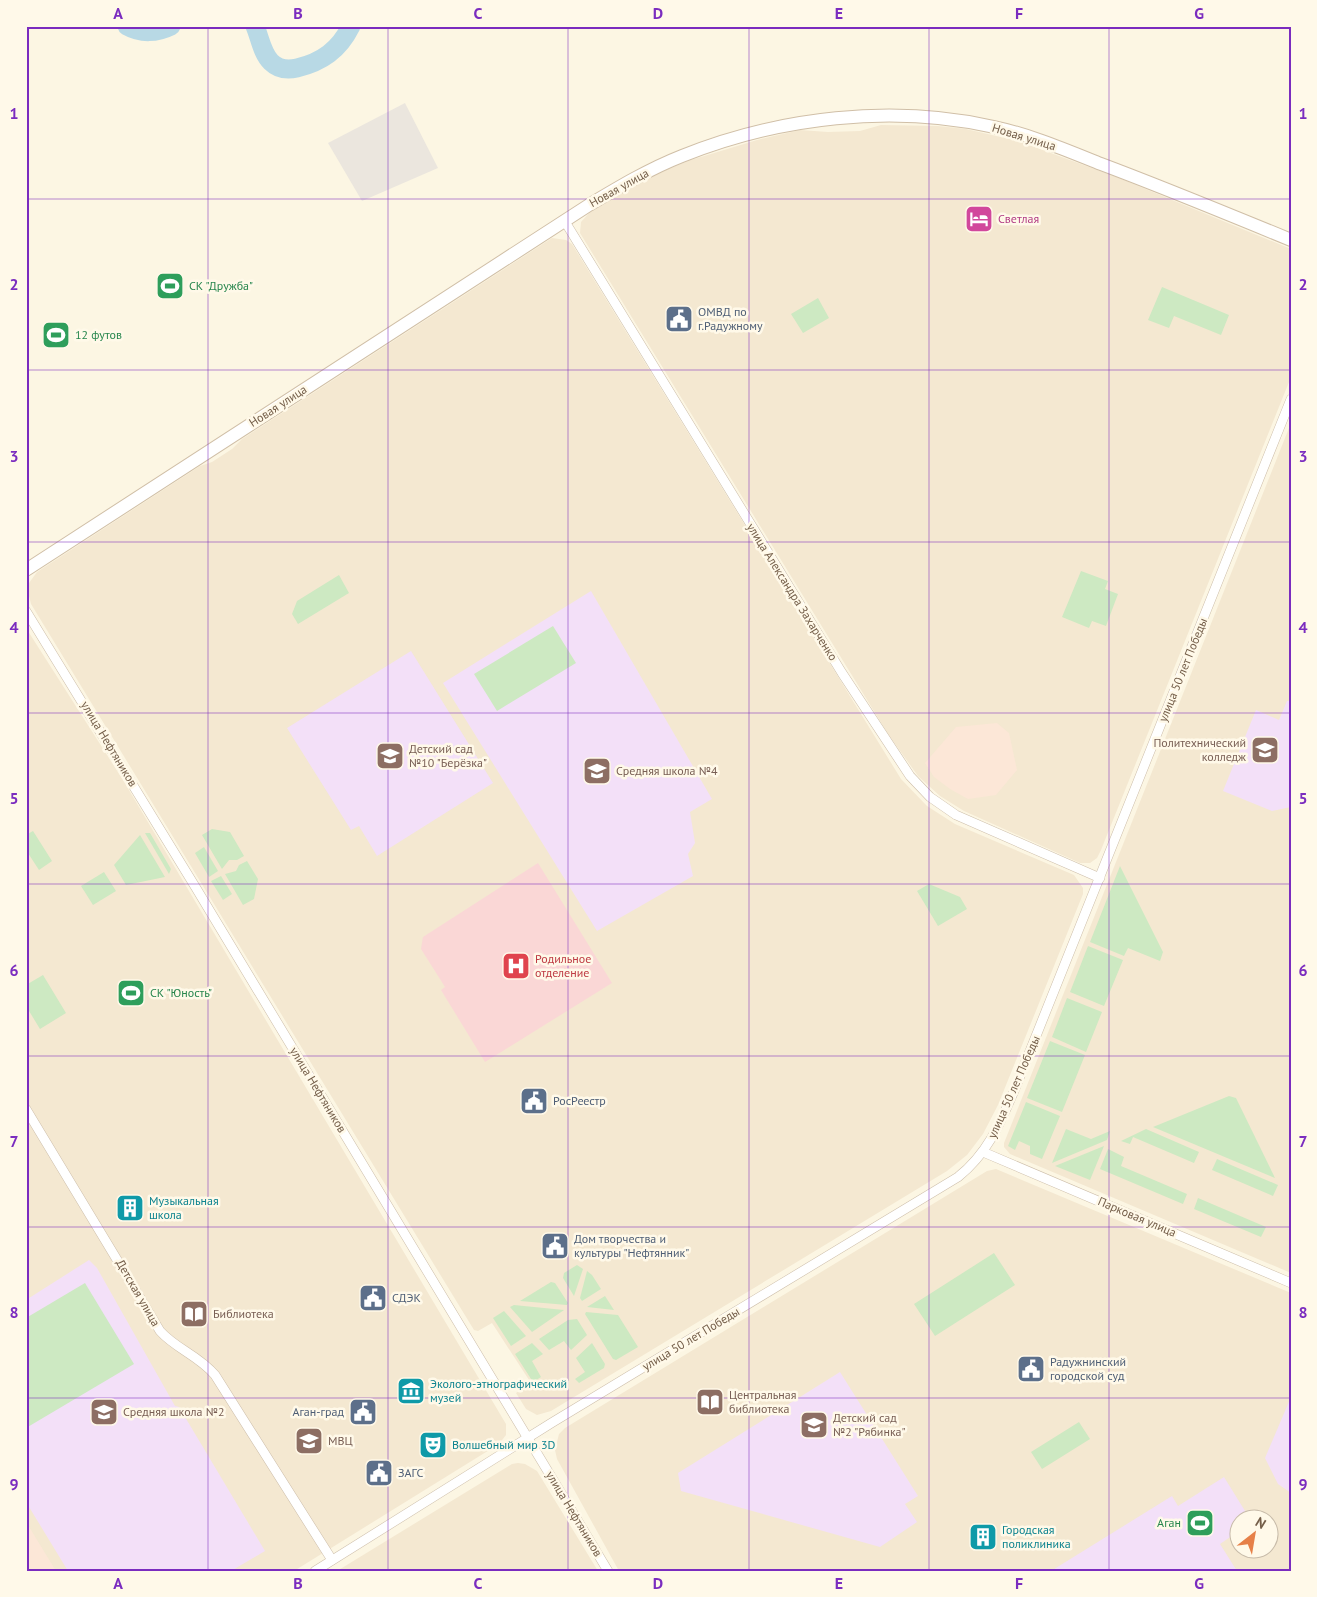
<svg xmlns="http://www.w3.org/2000/svg" width="1317" height="1597" viewBox="0 0 1317 1597" font-family="'PT Sans',sans-serif">
<style>
.residential{fill:#f4e8d1;fill-rule:evenodd}
.commercial{fill:#fce7d7}
.industrial{fill:#ebe6de}
.education{fill:#f3e0f8}
.medical{fill:#fad7d6}
.green{fill:#cde9c2}
.lines{fill:none;stroke-linecap:round;stroke-linejoin:round}
.river{stroke:#b8d9e5;stroke-width:19}
.street-casing{stroke:#cdbeaa;stroke-width:10}
.secondary-casing{stroke:#d0bfa7;stroke-width:14}
.street{stroke:#fff;stroke-width:9}
.secondary{stroke:#fff;stroke-width:12}
.grid{fill:none;stroke:#7b2cbf;stroke-width:1;stroke-opacity:0.55}
.labels{text-anchor:middle;stroke-width:5;stroke-linejoin:round;paint-order:stroke}
.street-label{font-size:12px;fill:#745e49;stroke:#fff9e9}
.hotel-label{font-size:12px;fill:#b23c85;stroke:#fff9e9;text-anchor:start}
.leisure-label{font-size:12px;fill:#27864d;stroke:#fff9e9;text-anchor:start}
.service-label{font-size:12px;fill:#4e5e75;stroke:#fff9e9;text-anchor:start}
.education-label{font-size:12px;fill:#785e54;stroke:#fff9e9;text-anchor:start}
.health-label{font-size:12px;fill:#be3a42;stroke:#fff9e9;text-anchor:start}
.culture-label{font-size:12px;fill:#0d838f;stroke:#fff9e9;text-anchor:start}
.neatline{fill:none;stroke:#7b2cbf;stroke-width:2}
.grid-label{font-size:16px;text-anchor:middle;font-weight:bold;fill:#7b2cbf}
</style>
<rect width="100%" height="100%" fill="#fcf6e3"/>
<g class="residential">
<polygon points="881,125 938,126 966,129 1018,141 1119,178 1291,249 1291,377 1101,850 1097,858 1090,863 1080,863 964,811 940,796 918,776 888,734 580,233 581,222 590,212 656,174 691,160 757,140 800,130 828,132 860,131"/>
<polygon points="552,238 566,240 572,244 901,779 927,806 955,824 1074,875 1083,888 1083,894 998,1105 983,1134 967,1155 947,1171 551,1411 537,1415 526,1409 516,1393 531,1383 492,1323 478,1331 474,1330 31,604 28,592 29,583 37,572 200,466 212,462 232,449 242,439"/>
<polygon points="1291,423 1291,1273 1010,1154 1004,1147 1004,1143"/>
<polygon points="26,628 123,780 506,1424 506,1435 499,1444 294,1571 26,1571"/>
<path d="M996 1169 1291 1293V1571H619L557 1459 555 1450 559 1434 565 1428 987 1171ZM1240 1520H1270V1550H1240Z"/>
<polygon points="518,1463 525,1464 537,1471 598,1571 337,1571 512,1464"/>
</g>
<g class="commercial">
<polygon points="997,723 1009,733 1017,770 996,795 968,799 950,789 934,777 925,763 956,727"/>
<polygon points="28,1525 31,1530 56,1571 26,1571 26,1526"/>
</g>
<polygon class="industrial" points="405,103 438,168 362,201 328,143"/>
<g class="education">
<polygon points="591,591 712,799 690,812 695,843 688,854 693,876 597,931 443,683"/>
<polygon points="411,651 493,783 377,856 359,826 351,830 287,728"/>
<polygon points="1287,701 1291,701 1291,807 1272,811 1223,791 1256,710 1279,720"/>
<polygon points="89,1260 97,1268 175,1406 179,1407 265,1551 231,1571 68,1571 26,1502 26,1300"/>
<polygon points="840,1372 918,1496 905,1504 917,1522 880,1547 681,1491 678,1473"/>
<polygon points="1291,1397 1291,1493 1278,1484 1265,1458"/>
<polygon points="1224,1477 1250,1519 1240,1520 1239,1531 1220,1544 1237,1571 1051,1571 1172,1496 1178,1506"/>
</g>
<polygon class="medical" points="538,863 612,983 485,1062 441,990 445,987 421,949 423,937"/>
<g class="green">
<polygon points="1162,287 1229,315 1221,335 1174,316 1169,328 1148,320"/>
<polygon points="818,298 829,318 803,333 791,314"/>
<polygon points="1081,571 1108,581 1105,589 1118,594 1106,626 1092,621 1089,628 1062,617"/>
<polygon points="339,575 349,593 298,624 292,614 297,601"/>
<polygon points="553,626 576,663 497,711 474,674"/>
<polygon points="212,829 230,832 244,856 237,860 229,860 222,869 202,835"/>
<polygon points="33,831 52,861 39,870 26,850 26,835"/>
<polygon points="145,833 150,833 171,869 169,874"/>
<polygon points="140,835 165,877 126,885 114,865"/>
<polygon points="204,847 218,871 209,877 195,853"/>
<polygon points="247,861 258,879 254,899 243,905 225,874 236,871 239,865"/>
<polygon points="1120,866 1163,952 1160,961 1128,948 1124,956 1090,942"/>
<polygon points="104,872 116,891 93,905 81,886"/>
<polygon points="221,876 232,894 223,900 211,881"/>
<polygon points="929,884 960,897 967,909 938,926 917,891"/>
<polygon points="1088,946 1123,960 1104,1006 1070,992"/>
<polygon points="43,975 66,1013 40,1029 26,1006 26,985"/>
<polygon points="1067,998 1102,1012 1086,1052 1052,1037"/>
<polygon points="1050,1041 1085,1055 1062,1112 1027,1098"/>
<polygon points="1229,1096 1236,1098 1275,1178 1153,1127"/>
<polygon points="1026,1102 1060,1116 1042,1159 1030,1154 1030,1146 1019,1141 1015,1150 1008,1146"/>
<polygon points="1066,1129 1091,1139 1110,1131 1107,1140 1052,1163"/>
<polygon points="1146,1129 1199,1152 1194,1163 1133,1137 1130,1144 1121,1141"/>
<polygon points="1104,1146 1090,1180 1055,1166"/>
<polygon points="1108,1149 1124,1157 1121,1166 1187,1194 1183,1204 1100,1169"/>
<polygon points="1217,1159 1278,1185 1273,1196 1212,1170"/>
<polygon points="1198,1198 1266,1227 1261,1237 1194,1209"/>
<polygon points="994,1253 1015,1285 935,1336 914,1304"/>
<polygon points="577,1265 583,1269 574,1296 563,1278 564,1273"/>
<polygon points="587,1271 592,1275 601,1289 582,1301 580,1298"/>
<polygon points="551,1282 555,1283 568,1303 567,1305 520,1301"/>
<polygon points="85,1283 134,1364 26,1428 26,1318"/>
<polygon points="605,1296 614,1310 587,1307"/>
<polygon points="514,1305 564,1310 532,1332 510,1307"/>
<polygon points="504,1311 526,1336 511,1346 493,1318"/>
<polygon points="586,1312 618,1315 638,1347 616,1360 613,1359 585,1314"/>
<polygon points="577,1319 587,1335 571,1350 564,1341 549,1350 539,1339 568,1320"/>
<polygon points="532,1343 543,1354 532,1361 541,1377 533,1382 515,1354"/>
<polygon points="592,1343 605,1364 604,1368 579,1383 575,1379 585,1372 576,1358"/>
<polygon points="1079,1422 1090,1439 1042,1469 1031,1452"/>
</g>
<g class="lines">
<g class="river">
<path d="M127 26C141 34 157 33 171 26"/>
<path d="M255 26C260 38 262 53 271 62 278 69 288 70 297 68 322 62 339 50 351 26"/>
</g>
<defs>
<g id="street">
<polyline points="564,220 842,673 910,776 930,797 956,815 1100,878"/>
<polyline points="26,611 196,888 608,1571"/>
<path d="M26 1109 160 1331C176 1349 198 1355 215 1375L332 1560"/>
<polyline points="983,1152 1291,1283"/>
<path d="M315 1571 553 1422 958 1177C987 1154 1000 1124 1014 1091L1291 399"/>
</g>
<path id="secondary" d="M26 570 589 205C619 187 649 169 682 156 779 117 892 104 994 127 1031 135 1066 150 1101 164 1165 188 1228 214 1291 240"/>
</defs>
<use href="#street" class="street-casing"/>
<use href="#secondary" class="secondary-casing"/>
<use href="#street" class="street"/>
<use href="#secondary" class="secondary"/>
</g>
<path class="grid" d="M208 26V1571M388 26V1571M568 26V1571M749 26V1571M929 26V1571M1109 26V1571M26 199H1291M26 370H1291M26 542H1291M26 713H1291M26 884H1291M26 1056H1291M26 1227H1291M26 1398H1291"/>
<defs>
<symbol id="hotel-square" viewBox="-11 -11 22 22"><rect x="-9" y="-9" width="18" height="18" rx="4" fill="#d1479c" stroke="#fff9e9"/><path d="M-6-4.5h1.5V1H6V5H4.5V3h-9V5H-6ZM-4 0a1.8 1.8 0 1 1 3.6 0ZM.5 0V-2.5h3Q6-2.5 6 0Z" fill="#fff"/></symbol>
<symbol id="stadium-square" viewBox="-11 -11 22 22"><rect x="-9" y="-9" width="18" height="18" rx="4" fill="#2e9e5b" stroke="#fff9e9"/><path d="M0-5a6.5 5 0 1 0 0 10a6.5 5 0 1 0 0-10ZM-3.5-1.8h7v3.6h-7Z" fill="#fff"/></symbol>
<symbol id="civic-square" viewBox="-11 -11 22 22"><rect x="-9" y="-9" width="18" height="18" rx="4" fill="#5c6f8a" stroke="#fff9e9"/><path d="M-.6-6.5H3V-4.5H.6V-3L4-1V1h2V6H-6V1h2V-1L-.6-3ZM-1.2 2.5V6h2.4V2.5Z" fill="#fff"/></symbol>
<symbol id="university-square" viewBox="-11 -11 22 22"><rect x="-9" y="-9" width="18" height="18" rx="4" fill="#8d6e63" stroke="#fff9e9"/><path d="M0-5L7-2L0 1L-7-2ZM-4 1L0 2.5L4 1V4Q0 6-4 4Z" fill="#fff"/></symbol>
<symbol id="school-square" viewBox="-11 -11 22 22"><rect x="-9" y="-9" width="18" height="18" rx="4" fill="#8d6e63" stroke="#fff9e9"/><path d="M0-5L7-2L0 1L-7-2ZM-4 1L0 2.5L4 1V4Q0 6-4 4Z" fill="#fff"/></symbol>
<symbol id="hospital-square" viewBox="-11 -11 22 22"><rect x="-9" y="-9" width="18" height="18" rx="4" fill="#e0444e" stroke="#fff9e9"/><path d="M-5-5h3v3.5h4V-5h3V5h-3V1.5h-4V5h-3Z" fill="#fff"/></symbol>
<symbol id="building-square" viewBox="-11 -11 22 22"><rect x="-9" y="-9" width="18" height="18" rx="4" fill="#0f9aa8" stroke="#fff9e9"/><path d="M-4-6H4V6H1V3H-1V6H-4ZM-2.5-4.3h1.7v1.8h-1.7ZM.8-4.3h1.7v1.8H.8ZM-2.5-1h1.7V.8h-1.7ZM.8-1h1.7V.8H.8Z" fill="#fff"/></symbol>
<symbol id="library-square" viewBox="-11 -11 22 22"><rect x="-9" y="-9" width="18" height="18" rx="4" fill="#8d6e63" stroke="#fff9e9"/><path d="M-6-4Q-3-5.5-.7-3.5V5Q-3 3-6 4ZM6-4Q3-5.5 .7-3.5V5Q3 3 6 4Z" fill="#fff"/></symbol>
<symbol id="museum-square" viewBox="-11 -11 22 22"><rect x="-9" y="-9" width="18" height="18" rx="4" fill="#0f9aa8" stroke="#fff9e9"/><path d="M0-6L6-3V-2H-6V-3ZM-5-1h2V3h-2ZM-1-1h2V3h-2ZM3-1h2V3H3ZM-6 4H6V6H-6Z" fill="#fff"/></symbol>
<symbol id="theatre-square" viewBox="-11 -11 22 22"><rect x="-9" y="-9" width="18" height="18" rx="4" fill="#0f9aa8" stroke="#fff9e9"/><path d="M-5-5.5Q0-4 5-5.5V0Q5 5 0 6Q-5 5-5 0ZM-3.3-2.5H-1v1.5H-3.3ZM1-2.5H3.3v1.5H1ZM-2.8 1Q0 5.5 2.8 1Z" fill="#fff"/></symbol>
</defs>
<g fill-rule="evenodd">
<use href="#hotel-square" x="963" y="203" width="32" height="32"/>
<use href="#stadium-square" x="154" y="270" width="32" height="32"/>
<use href="#civic-square" x="663" y="303" width="32" height="32"/>
<use href="#stadium-square" x="40" y="319" width="32" height="32"/>
<use href="#university-square" x="1249" y="734" width="32" height="32"/>
<use href="#school-square" x="374" y="740" width="32" height="32"/>
<use href="#school-square" x="581" y="755" width="32" height="32"/>
<use href="#hospital-square" x="500" y="950" width="32" height="32"/>
<use href="#stadium-square" x="115" y="977" width="32" height="32"/>
<use href="#civic-square" x="518" y="1085" width="32" height="32"/>
<use href="#building-square" x="114" y="1192" width="32" height="32"/>
<use href="#civic-square" x="539" y="1230" width="32" height="32"/>
<use href="#civic-square" x="357" y="1282" width="32" height="32"/>
<use href="#library-square" x="178" y="1298" width="32" height="32"/>
<use href="#civic-square" x="1015" y="1353" width="32" height="32"/>
<use href="#museum-square" x="395" y="1375" width="32" height="32"/>
<use href="#library-square" x="694" y="1386" width="32" height="32"/>
<use href="#school-square" x="88" y="1396" width="32" height="32"/>
<use href="#civic-square" x="347" y="1396" width="32" height="32"/>
<use href="#school-square" x="798" y="1409" width="32" height="32"/>
<use href="#school-square" x="293" y="1425" width="32" height="32"/>
<use href="#theatre-square" x="417" y="1429" width="32" height="32"/>
<use href="#civic-square" x="363" y="1457" width="32" height="32"/>
<use href="#stadium-square" x="1184" y="1507" width="32" height="32"/>
<use href="#building-square" x="967" y="1521" width="32" height="32"/>
</g>
<g class="labels">
<g class="street-label">
<text transform="translate(1024 137) rotate(17)" y="4">Новая улица</text>
<text transform="translate(619 188) rotate(-29)" y="4">Новая улица</text>
<text transform="translate(278 406) rotate(-33)" y="4">Новая улица</text>
<text transform="translate(792 592) rotate(58)" y="4">улица Александра Захарченко</text>
<text transform="translate(1183 670) rotate(-68)" y="4">улица 50 лет Победы</text>
<text transform="translate(109 744) rotate(59)" y="4">улица Нефтяников</text>
<text transform="translate(1014 1087) rotate(-66)" y="4">улица 50 лет Победы</text>
<text transform="translate(318 1090) rotate(59)" y="4">улица Нефтяников</text>
<text transform="translate(1137 1217) rotate(23)" y="4">Парковая улица</text>
<text transform="translate(138 1293) rotate(60)" y="4">Детская улица</text>
<text transform="translate(691 1339) rotate(-31)" y="4">улица 50 лет Победы</text>
<text transform="translate(574 1514) rotate(59)" y="4">улица Нефтяников</text>
</g>
<g class="hotel-label">
<text x="998" y="223">Светлая</text>
</g>
<g class="leisure-label">
<text x="189" y="290">СК "Дружба"</text>
<text x="75" y="339">12 футов</text>
<text x="150" y="997">СК "Юность"</text>
<text x="1181" y="1527" text-anchor="end">Аган</text>
</g>
<g class="service-label">
<text x="698" y="316">ОМВД по<tspan x="698" dy="14">г.Радужному</tspan></text>
<text x="553" y="1105">РосРеестр</text>
<text x="574" y="1243">Дом творчества и<tspan x="574" dy="14">культуры "Нефтянник"</tspan></text>
<text x="392" y="1302">СДЭК</text>
<text x="1050" y="1366">Радужнинский<tspan x="1050" dy="14">городской суд</tspan></text>
<text x="344" y="1416" text-anchor="end">Аган-град</text>
<text x="398" y="1477">ЗАГС</text>
</g>
<g class="education-label">
<text x="1246" y="747" text-anchor="end">Политехнический<tspan x="1246" dy="14">колледж</tspan></text>
<text x="409" y="753">Детский сад<tspan x="409" dy="14">№10 "Берёзка"</tspan></text>
<text x="616" y="775">Средняя школа №4</text>
<text x="213" y="1318">Библиотека</text>
<text x="729" y="1399">Центральная<tspan x="729" dy="14">библиотека</tspan></text>
<text x="123" y="1416">Средняя школа №2</text>
<text x="833" y="1422">Детский сад<tspan x="833" dy="14">№2 "Рябинка"</tspan></text>
<text x="328" y="1445">МВЦ</text>
</g>
<g class="health-label">
<text x="535" y="963">Родильное<tspan x="535" dy="14">отделение</tspan></text>
</g>
<g class="culture-label">
<text x="149" y="1205">Музыкальная<tspan x="149" dy="14">школа</tspan></text>
<text x="430" y="1388">Эколого-этнографический<tspan x="430" dy="14">музей</tspan></text>
<text x="452" y="1449">Волшебный мир 3D</text>
<text x="1002" y="1534">Городская<tspan x="1002" dy="14">поликлиника</tspan></text>
</g>
</g>
<rect width="1317" height="1597" fill="none" stroke="#fff9e9" stroke-width="55"/>
<g transform="translate(1254 1534) rotate(31)"><circle r="24" fill="#fff9e9" stroke="#c7bba9"/>
<path d="M0-4L9 19L0 12L-9 19Z" fill="#e68048"/>
<text y="-8" font-size="14" font-weight="bold" text-anchor="middle" fill="#745e49">N</text>
</g>
<rect x="28" y="28" width="1262" height="1542" class="neatline"/>
<g class="grid-label">
<text x="118" y="19">A</text>
<text x="298" y="19">B</text>
<text x="478" y="19">C</text>
<text x="658" y="19">D</text>
<text x="839" y="19">E</text>
<text x="1019" y="19">F</text>
<text x="1199" y="19">G</text>
<text x="14" y="119">1</text>
<text x="1303" y="119">1</text>
<text x="14" y="290">2</text>
<text x="1303" y="290">2</text>
<text x="14" y="462">3</text>
<text x="1303" y="462">3</text>
<text x="14" y="633">4</text>
<text x="1303" y="633">4</text>
<text x="14" y="804">5</text>
<text x="1303" y="804">5</text>
<text x="14" y="976">6</text>
<text x="1303" y="976">6</text>
<text x="14" y="1147">7</text>
<text x="1303" y="1147">7</text>
<text x="14" y="1318">8</text>
<text x="1303" y="1318">8</text>
<text x="14" y="1490">9</text>
<text x="1303" y="1490">9</text>
<text x="118" y="1589">A</text>
<text x="298" y="1589">B</text>
<text x="478" y="1589">C</text>
<text x="658" y="1589">D</text>
<text x="839" y="1589">E</text>
<text x="1019" y="1589">F</text>
<text x="1199" y="1589">G</text>
</g>
</svg>
